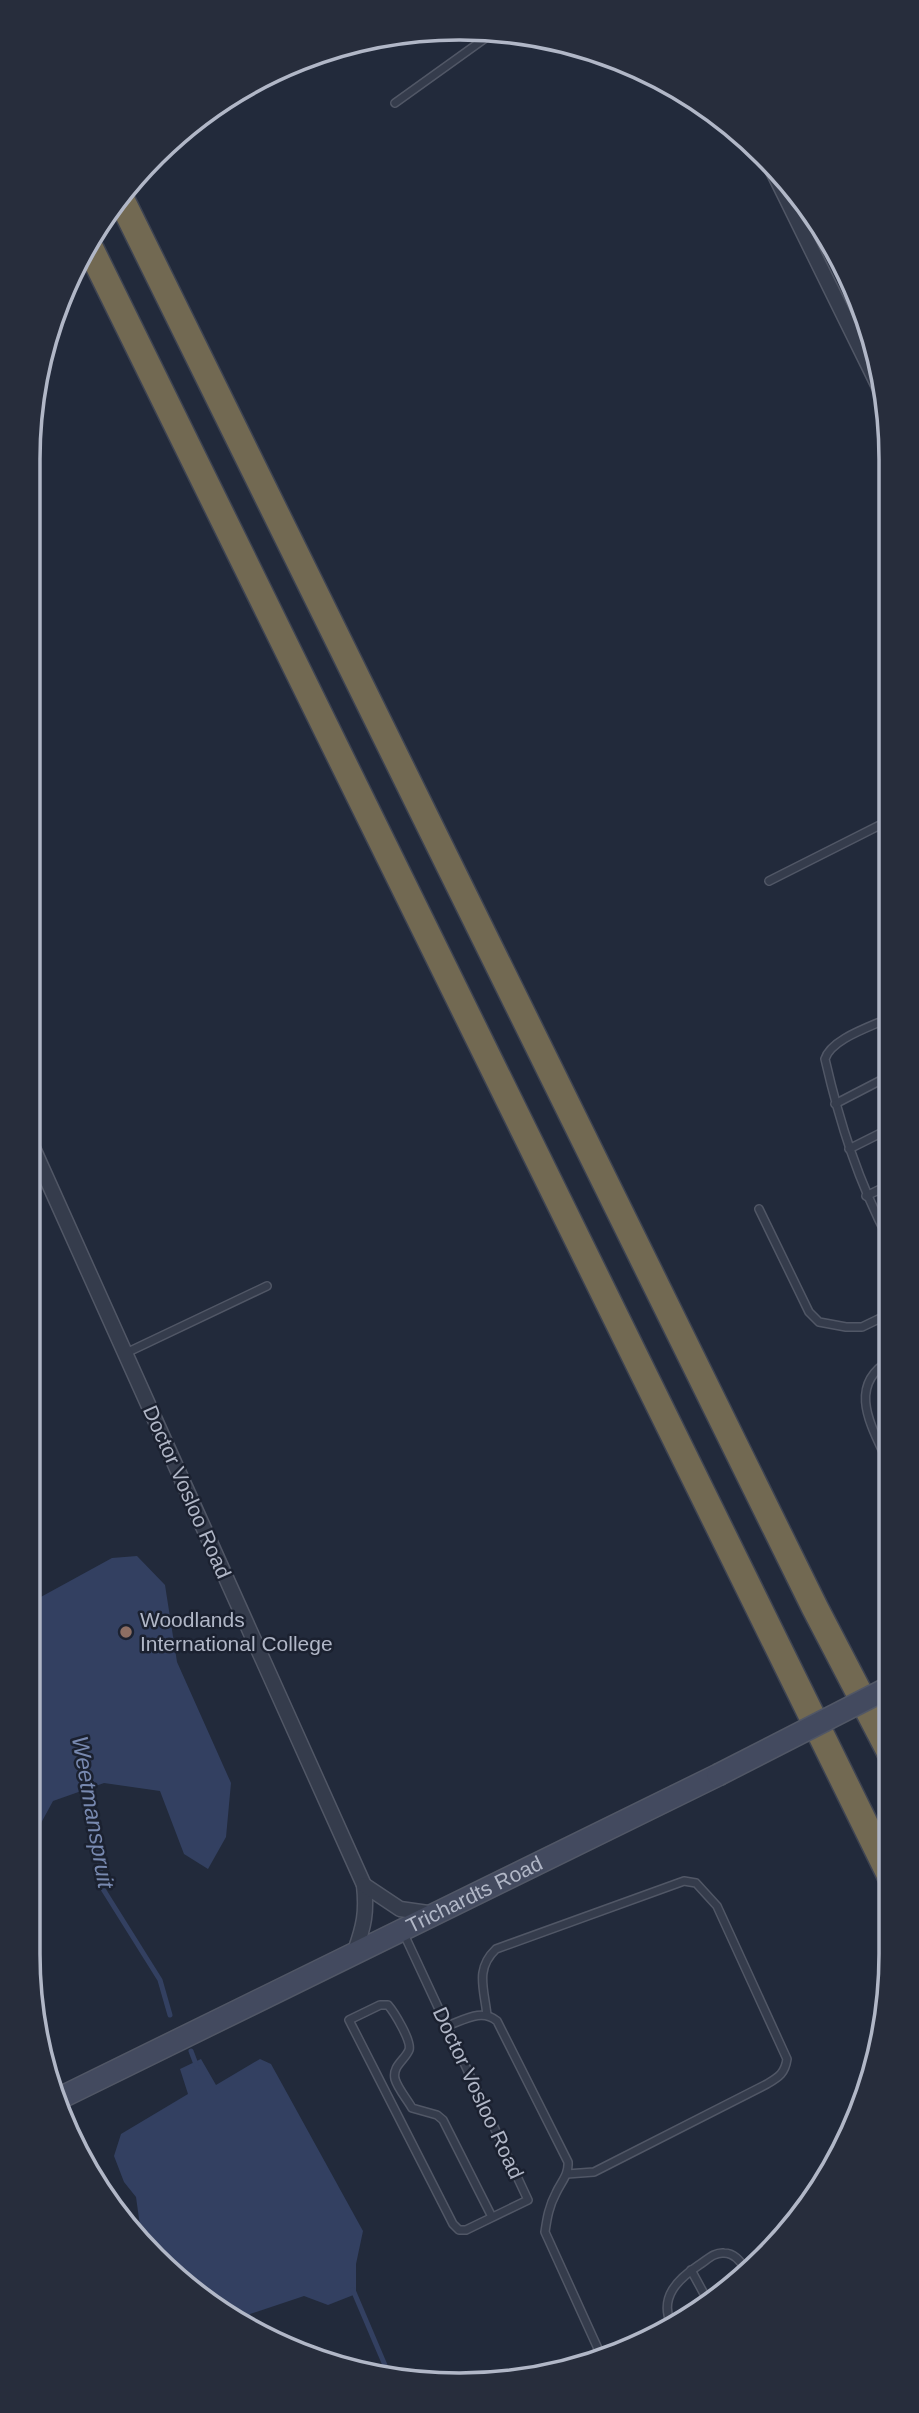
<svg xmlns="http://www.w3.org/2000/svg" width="919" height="2413" viewBox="0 0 919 2413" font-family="Arial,sans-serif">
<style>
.water{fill:#334061}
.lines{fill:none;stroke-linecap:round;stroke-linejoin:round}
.stream{stroke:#334061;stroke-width:5}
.lane-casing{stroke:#515766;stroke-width:10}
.street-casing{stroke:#515766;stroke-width:17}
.secondary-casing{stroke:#515766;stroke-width:24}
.highway-casing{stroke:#3e4453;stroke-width:29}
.lane{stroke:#353c4c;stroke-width:7}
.street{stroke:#353c4c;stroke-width:14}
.secondary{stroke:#434a5f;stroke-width:21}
.highway{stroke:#726952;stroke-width:26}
.secondary-bridge-casing{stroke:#515766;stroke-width:24;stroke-linecap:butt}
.secondary-bridge{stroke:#434a5f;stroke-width:21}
.education-dot{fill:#8d6e63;stroke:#1b2130;stroke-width:2.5}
.labels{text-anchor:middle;stroke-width:5;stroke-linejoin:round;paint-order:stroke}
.street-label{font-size:21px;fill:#b1b7c7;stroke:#1b2130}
.poi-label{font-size:21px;fill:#b1b7c7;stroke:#1b2130;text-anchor:start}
.water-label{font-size:23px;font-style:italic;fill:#7889b0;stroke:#1b2130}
.rim{fill:none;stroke:#b1b7c7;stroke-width:3.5}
</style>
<rect width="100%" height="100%" fill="#222a3b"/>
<g class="water">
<polygon points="137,1556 165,1585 177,1662 231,1783 226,1837 208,1869 184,1854 160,1791 104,1783 53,1801 28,1847 28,1604 112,1558"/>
<polygon points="201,2059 216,2085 260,2059 271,2064 363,2231 356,2264 356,2294 328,2305 304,2296 250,2314 253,2330 244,2327 145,2246 142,2240 136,2197 124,2182 114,2156 121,2134 188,2094 180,2069"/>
</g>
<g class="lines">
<g class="stream">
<polyline points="89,1782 103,1889 160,1980 170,2015"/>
<polyline points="191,2051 197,2067"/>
<polyline points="353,2290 390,2377"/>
</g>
<defs>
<g id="lane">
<polyline points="395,103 487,37"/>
<polyline points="769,881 888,821"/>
<path d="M889 1018C870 1027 831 1039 825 1059 840 1124 858 1181 889 1240"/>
<polyline points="835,1104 889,1076"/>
<polyline points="849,1149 889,1129"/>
<polyline points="866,1196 889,1185"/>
<polyline points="759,1209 809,1312 819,1322 846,1327 862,1327 889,1314"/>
<polyline points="126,1353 267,1286"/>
<path d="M890 1360C844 1387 874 1430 890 1467"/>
<path d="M403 1932 528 2200 466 2230H459L453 2224 349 2020 380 2005H388C394 2012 412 2041 409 2050 405 2060 392 2066 395 2079 398 2089 407 2099 412 2108L437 2115 443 2120 492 2217"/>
<path d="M487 2015C484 1988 475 1969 496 1949L684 1881 696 1883 717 1906 787 2059C785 2073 779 2077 767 2084L594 2172 567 2174"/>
<path d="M447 2026C464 2020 482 2008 497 2021L568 2162C569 2175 561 2182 556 2193 549 2206 547 2218 545 2232L600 2353"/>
<polyline points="691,2270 709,2303"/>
<path d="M671 2324C659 2297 678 2279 699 2265 707 2260 714 2252 724 2253 734 2253 740 2261 746 2269"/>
</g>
<g id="street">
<polyline points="769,163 887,403"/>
<path d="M28 1137 364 1885C367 1912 364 1926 355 1951"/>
<polyline points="364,1885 400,1909 435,1914"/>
</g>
<g id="secondary">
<path id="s1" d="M56 2100 718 1775"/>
</g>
<g id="highway">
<polyline points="119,195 815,1608 891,1754"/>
<polyline points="91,250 891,1877"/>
</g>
</defs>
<use href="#lane" class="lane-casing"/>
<use href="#street" class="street-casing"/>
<use href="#secondary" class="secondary-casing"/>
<use href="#highway" class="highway-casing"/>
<use href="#lane" class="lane"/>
<use href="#street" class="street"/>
<use href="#secondary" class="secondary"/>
<use href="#highway" class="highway"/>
<defs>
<polyline id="secondary-bridge" points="718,1775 890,1687"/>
</defs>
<use href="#secondary-bridge" class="secondary-bridge-casing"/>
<use href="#secondary-bridge" class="secondary-bridge"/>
</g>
<circle class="education-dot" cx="126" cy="1632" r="7"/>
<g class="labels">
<g class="street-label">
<text transform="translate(187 1492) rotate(66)" y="7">Doctor Vosloo Road</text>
<text dy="7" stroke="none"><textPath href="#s1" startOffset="466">Trichardts Road</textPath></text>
<text transform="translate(478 2093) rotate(65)" y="7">Doctor Vosloo Road</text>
</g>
<g class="poi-label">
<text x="140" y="1627">Woodlands<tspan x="140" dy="24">International College</tspan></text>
</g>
<g class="water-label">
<text transform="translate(93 1812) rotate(80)" y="8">Weetmanspruit</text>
</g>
</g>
<path d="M0 0H919V2413H0ZM459 40H460A419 419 0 0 1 879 459V1954A419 419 0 0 1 460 2373H459A419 419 0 0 1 40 1954V459A419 419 0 0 1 459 40Z" fill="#272d3c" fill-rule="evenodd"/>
<path class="rim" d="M459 40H460A419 419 0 0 1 879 459V1954A419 419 0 0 1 460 2373H459A419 419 0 0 1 40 1954V459A419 419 0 0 1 459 40Z"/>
</svg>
